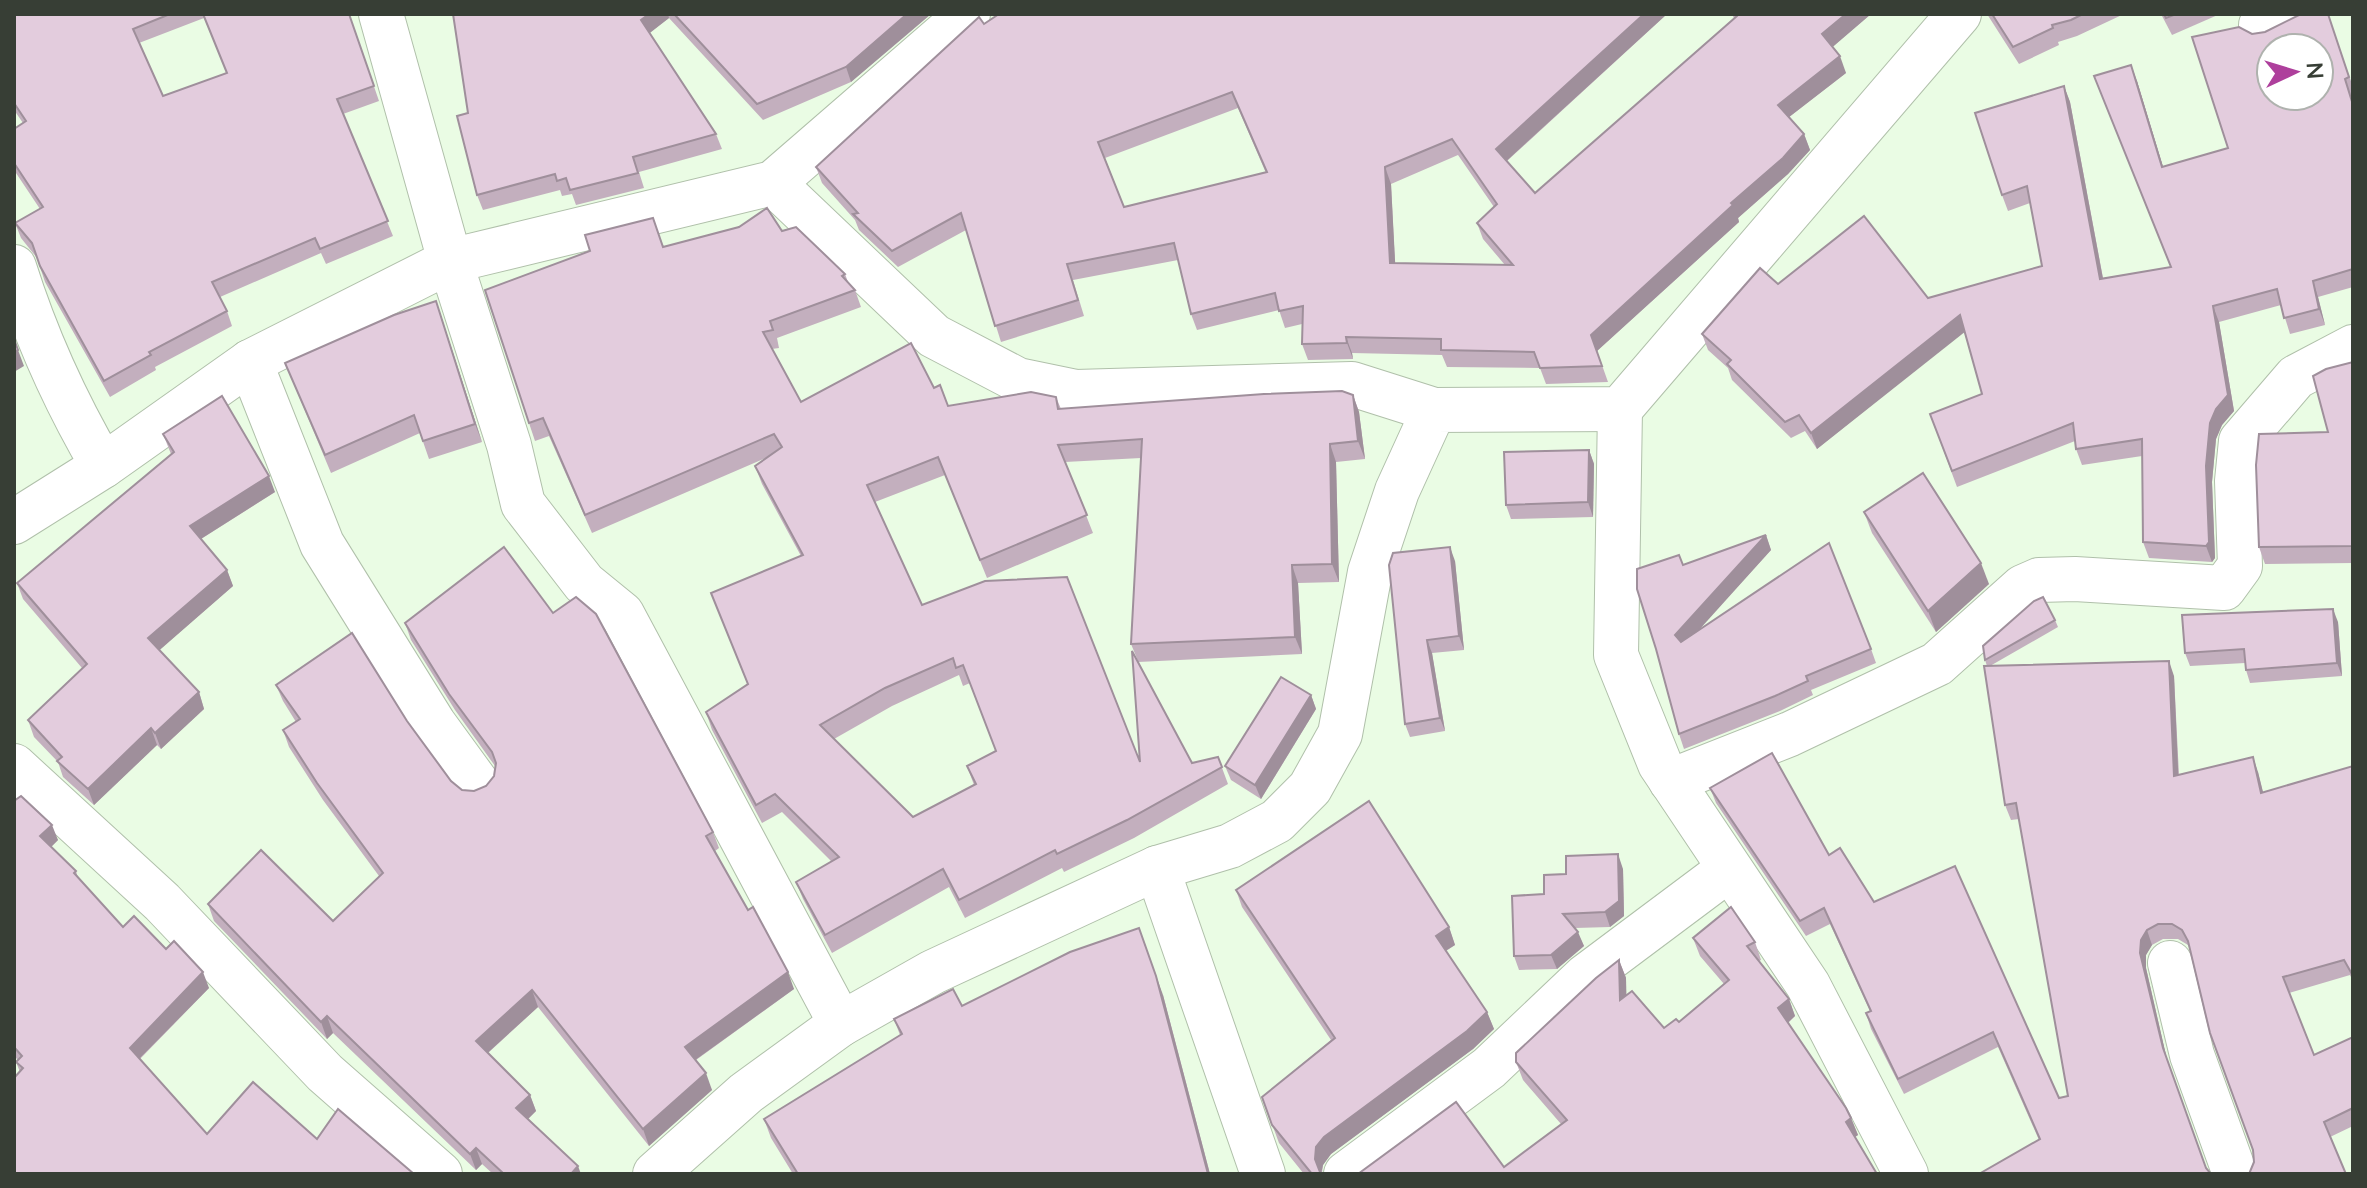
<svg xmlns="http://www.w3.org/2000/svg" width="2367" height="1188" viewBox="0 0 2367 1188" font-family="Lato,sans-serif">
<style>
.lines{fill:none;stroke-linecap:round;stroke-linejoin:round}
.minor-casing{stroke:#b0c0aa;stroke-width:46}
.minor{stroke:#fff;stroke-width:44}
.wall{fill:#c3afbe;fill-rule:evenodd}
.shaded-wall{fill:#9f8f9b}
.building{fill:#e3ccdd;stroke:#9f8f9b;stroke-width:2;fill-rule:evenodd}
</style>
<rect width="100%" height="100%" fill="#eafce4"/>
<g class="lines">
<defs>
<g id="minor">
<polyline points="381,14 450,261 509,445 523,504 584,583 622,614 841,1024"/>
<polyline points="2261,25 2285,14"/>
<polyline points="773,183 934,336 1018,380 1076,392 1352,384 1434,410"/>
<path d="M14 267C36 337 66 403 103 466"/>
<polyline points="250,362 322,544 434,724 477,783"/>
<polyline points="1620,409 1616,655 1660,764 1808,985 1906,1174"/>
<polyline points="14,522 103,466 250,362 450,261 773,183 968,14"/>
<polyline points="14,766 162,902 325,1073 440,1174"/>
<polyline points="1671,781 1790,734 1937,664 2023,587 2039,580 2075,579 2224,588 2240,566 2237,481 2241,441 2296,377 2353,347"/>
<polyline points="1157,868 1263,1174"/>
<polyline points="2170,963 2192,1055 2235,1174"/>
<polyline points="655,1174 746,1093 841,1024 933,972 1157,868 1230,846 1277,821 1310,788 1340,734 1370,572 1397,491 1434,410 1620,409 1959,14"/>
<polyline points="1346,1174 1489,1068 1586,976 1729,869"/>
</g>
</defs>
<use href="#minor" class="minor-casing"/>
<use href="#minor" class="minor"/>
</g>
<g class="wall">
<path d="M14 14H349L379 101 343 114 393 236 326 264 321 253 220 297 227 311 232 326 155 367 156 370 110 397 45 282 37 258 21 238 15 223 40 209 14 170V129L23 123 14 110ZM204 18 227 73 163 96 139 43Z"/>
<polygon points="453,14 931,14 851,82 763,120 669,18 649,33 716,134 722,149 639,172 644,188 576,205 572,194 562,196 560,190 483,210 477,195 468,113"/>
<path d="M1667 14 1507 161 1535 193 1734 18 1732 14H1871L1832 47 1846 73 1789 117 1804 134 1810 150 1788 174 1738 218 1739 222 1597 351 1608 382 1546 384 1540 368 1447 367 1442 355 1352 353 1353 359 1308 360 1302 344V324L1285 328 1279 310 1197 330 1191 314 1178 260 1073 280 1084 316 1001 342 966 230 898 267 859 230 855 220 822 183 816 167 984 24ZM1238 108 1266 173 1124 207 1105 158ZM1458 155 1494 207 1477 223 1483 239 1505 265 1395 263 1391 184Z"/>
<polygon points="1987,14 2124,14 2077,36 2058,42 2059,45 2019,64"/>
<polygon points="2161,14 2220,14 2172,35"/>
<polygon points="2328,14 2353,87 2353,94 2350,95 2353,103 2353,287 2318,297 2325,325 2290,334 2281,305 2219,322 2234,411 2222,425 2216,439 2212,482 2215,558 2212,562 2149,558 2143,542 2142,456 2082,465 2076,449 2075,441 1957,487 1930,414 1982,394 1964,331 1817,449 1805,431 1791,438 1732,380 1728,368 1708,350 1702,334 1778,284 1928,298 2042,266 2030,203 2008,211 2002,195 2064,86 2070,102 2103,278 2171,267 2094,76 2137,81 2163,167 2228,148 2252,34 2265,32"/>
<path d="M782 231 845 274 848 282 855 290 861 307 777 338 779 348 772 349 801 402 934 388 948 406 1056 397 1061 409 1353 395 1359 412 1365 459 1336 462 1339 582 1298 583 1302 654 1138 662 1192 763 1218 757 1228 784 1134 838 1064 872 1062 868 965 918 949 887 832 953 803 899 796 882 832 862 782 812 762 823 712 730 706 712 748 685 711 593 801 556 762 484 755 466 768 457 592 533 549 436 535 441 529 423 590 251 663 247ZM1141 458 1131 644 1138 661 1140 762 922 605 875 502 945 475 987 578 1093 533 1065 462ZM959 675 963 686 970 683 996 751 967 766 974 785 913 817 834 739 892 706Z"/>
<polygon points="436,301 482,442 429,459 420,433 331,473 285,363"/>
<polygon points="2353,362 2353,563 2265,564 2259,547 2328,432"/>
<polygon points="163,434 275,492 201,539 227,570 233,586 159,650 199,692 204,709 161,749 157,745 94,805 63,777 58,762 34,737 28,720 82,668 23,599 17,583 171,454"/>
<polygon points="1589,450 1594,464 1593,517 1511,519 1506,505"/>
<polygon points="1864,512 1989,584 1936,632 1872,533"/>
<polygon points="1766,535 1771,550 1699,629 1871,649 1876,663 1811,690 1813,695 1780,711 1684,749 1679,734 1683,565"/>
<polygon points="1455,561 1464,650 1432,653 1445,731 1410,737 1405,724 1389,565"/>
<polygon points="2055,620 2058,627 1990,666 2174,676 2179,775 2258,772 2263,793 2353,766 2353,981 2350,975 2289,993 2314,1055 2353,1037 2353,1126 2330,1137 2254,1162 2253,1150 2191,951 2188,945 2178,939 2163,939 2152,945 2146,955 2146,968 2168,1064 2039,1140 1998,1047 1904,1094 1871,1029 1866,1013 1870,1011 1830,924 1806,936 1716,803 1710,788 1829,855 2059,1098 2068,1096 2019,819 2011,820 2005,805 1987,666 1985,660"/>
<polygon points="2338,622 2342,676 2250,683 2246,670 2245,663 2190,666 2185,653"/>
<polygon points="405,623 713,832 719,848 715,851 748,910 794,989 696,1060 712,1090 649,1146 538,1007 488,1053 530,1095 536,1111 528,1119 581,1174 493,1174 482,1164 476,1170 333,1033 327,1039 214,921 208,904 333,921 379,876 323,800 289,747 283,730 296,722 283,701 276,685 407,721 451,781 462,790 474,791 486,786 494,776 495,766 455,710 411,640"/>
<polygon points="1311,695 1316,709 1261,799 1231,780 1225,766"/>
<polygon points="14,801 58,840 51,847 76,871 78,878 123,927 166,949 209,988 140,1059 207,1134 317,1139 414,1174 14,1174 20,1072 16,1062 18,1060 14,1056"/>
<polygon points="1623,869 1624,916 1610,927 1575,928 1584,946 1557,969 1519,970 1514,956 1544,894 1566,874"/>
<polygon points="1236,890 1449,927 1455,945 1446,951 1487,1012 1494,1029 1473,1049 1331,1154 1323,1165 1322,1173 1323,1174 1304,1174 1279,1143 1262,1097 1331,1040 1242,907"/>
<polygon points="1693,938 1755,942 1761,960 1759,961 1789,999 1795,1016 1788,1023 1851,1118 1858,1135 1855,1137 1504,1167 1561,1124 1523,1080 1516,1062 1619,960 1626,978 1626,995 1664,1028 1679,1022 1724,984 1700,956"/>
<polygon points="1163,995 1210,1174 793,1174 771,1138 764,1119 900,1035 894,1019 962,1006"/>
</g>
<g class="shaded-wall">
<polygon points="649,14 668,14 669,18 646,36 641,20"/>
<polygon points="907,14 931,14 851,82 846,67"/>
<polygon points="1644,14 1667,14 1502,165 1496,149"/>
<polygon points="1846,14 1871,14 1828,51 1822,34"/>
<polygon points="1840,56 1846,73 1784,121 1778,105"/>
<polygon points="2131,65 2137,81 2168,183 2162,167"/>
<polygon points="2064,86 2070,102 2106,295 2100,279"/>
<polygon points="1804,134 1810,150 1788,174 1738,218 1739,222 1597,351 1591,335"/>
<polygon points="1385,167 1391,184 1396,279 1390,263"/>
<polygon points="2313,281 2318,297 2325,325 2319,309"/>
<polygon points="436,301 442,319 482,442 475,424"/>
<polygon points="2213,306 2219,322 2234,411 2222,425 2216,439 2212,482 2215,558 2212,562 2206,546 2206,466"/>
<polygon points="1960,315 1966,331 1817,449 1811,433"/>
<polygon points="1346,337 1352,353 1353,359 1347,343"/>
<polygon points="18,350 24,366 14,372 14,352"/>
<polygon points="1353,395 1359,412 1365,459 1358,441"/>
<polygon points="1330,444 1336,462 1339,582 1332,564"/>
<polygon points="1589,450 1594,464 1593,517 1588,502"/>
<polygon points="269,476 275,492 196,542 190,526"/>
<polygon points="1766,535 1771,550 1681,650 1675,635"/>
<polygon points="1450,547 1455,561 1464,650 1459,636"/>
<polygon points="1981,563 1989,584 1936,632 1928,611"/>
<polygon points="1292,565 1298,583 1302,654 1295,637"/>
<polygon points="227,570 233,586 154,655 148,638"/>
<polygon points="2333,609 2338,622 2342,676 2337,663"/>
<polygon points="1427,640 1432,653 1445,731 1440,718"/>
<polygon points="2169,661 2174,676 2179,791 2174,776"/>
<polygon points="199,692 204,709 161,749 155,733"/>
<polygon points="1311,695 1316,709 1261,799 1255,785"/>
<polygon points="151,728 157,745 94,805 88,789"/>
<polygon points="2253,757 2258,772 2267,808 2261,793"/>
<polygon points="52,825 58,840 46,852 40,836"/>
<polygon points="1618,854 1623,869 1624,916 1610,927 1605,912"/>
<polygon points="1449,927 1455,945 1442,953 1436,936"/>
<polygon points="1139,928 1163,995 1210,1174 1208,1174"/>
<polygon points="2147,930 2152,945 2146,955 2146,968 2168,1064 2163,1048 2140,953 2141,940"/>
<polygon points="1578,932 1584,946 1557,969 1551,955"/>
<polygon points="1619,960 1626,978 1627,1018 1620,1000"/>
<polygon points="203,972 209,988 135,1063 130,1048"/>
<polygon points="788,972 794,989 691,1063 685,1047"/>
<polygon points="532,990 538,1007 482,1058 476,1041"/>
<polygon points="1789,999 1795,1016 1784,1026 1778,1008"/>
<polygon points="1487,1012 1494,1029 1473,1049 1331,1154 1323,1165 1321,1174 1315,1159 1316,1147 1324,1137"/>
<polygon points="327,1016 333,1033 327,1039 321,1022"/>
<polygon points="706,1073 712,1090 649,1146 643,1129"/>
<polygon points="530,1095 536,1111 522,1125 516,1108"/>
<polygon points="1851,1118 1858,1135 1852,1139 1846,1122"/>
<polygon points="476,1148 482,1164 476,1170 470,1154"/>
<polygon points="578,1166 581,1174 571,1174"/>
</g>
<g class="building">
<polygon points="14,14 170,14 133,29 163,96 227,73 203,14 349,14 374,86 337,99 388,221 320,249 315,238 212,282 227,311 149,352 151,355 104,381 40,266 32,243 15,223 43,207 14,163 14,129 26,121 14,103"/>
<polygon points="453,14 649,14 641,20 716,134 633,157 638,173 570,190 566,178 557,181 555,174 477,195 457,116 468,113"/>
<polygon points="674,14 907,14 846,67 757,104"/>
<path d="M999 14H1644L1496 149 1535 193 1737 16 1736 14H1846L1822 34 1840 56 1778 105 1804 134 1783 158 1731 203 1733 205 1591 335 1602 366 1540 368 1534 352 1441 350V339L1346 337 1347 343 1302 344 1303 306 1279 311 1275 293 1191 314 1174 243 1067 264 1078 300 995 326 961 213 892 251 853 214 858 213 816 167 979 17 984 24ZM1232 92 1267 172 1124 207 1098 142ZM1452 139 1497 204 1477 223 1513 265 1390 263 1385 167Z"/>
<polygon points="1992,14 2083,14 2071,20 2052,25 2053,28 2013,47"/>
<polygon points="2164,14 2176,14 2166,18"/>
<path d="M2301 14H2328L2349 77 2345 79 2353 105V269L2313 281 2319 309 2284 318 2277 289 2213 306 2228 395 2216 409 2210 423 2206 466 2209 542 2206 546 2143 542 2142 439 2076 449 2073 423 1952 471 1930 414 1982 394 1960 315 1811 433 1799 415 1785 422 1727 364 1731 360 1702 334 1760 268 1778 284 1864 216 1928 298 2042 266 2027 186 2002 195 1975 113 2064 86 2100 279 2171 267 2094 76 2131 65 2162 167 2228 148 2192 37 2239 27 2252 34 2265 32ZM2271 48H2319V96H2271Z"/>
<path d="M767 208 782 231 796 227 845 274 842 276 855 290 770 321 773 330 763 332 801 402 911 343 934 388 940 385 948 406 1031 392 1056 397 1058 409 1264 394 1342 391 1353 395 1358 441 1330 444 1332 564 1292 565 1295 637 1131 644 1142 439 1058 445 1087 515 980 560 938 457 867 485 922 605 985 581 1067 577 1140 762 1132 651 1192 763 1218 757 1222 767 1127 820 1057 854 1055 850 959 900 943 869 825 935 796 882 839 857 775 794 756 805 706 712 748 684 711 593 803 555 755 466 782 447 774 434 585 515 543 418 529 423 485 290 590 251 585 235 653 218 663 247 739 227ZM953 658 956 668 963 665 996 751 967 766 976 784 913 817 820 725 885 688Z"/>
<polygon points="436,301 475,424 423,441 414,415 325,455 285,363 394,315"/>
<polygon points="14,339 18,350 14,352"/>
<polygon points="2353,362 2353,546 2259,547 2256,465 2259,434 2328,432 2313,376 2326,369"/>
<polygon points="222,396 269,476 190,526 227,570 148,638 199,692 155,733 151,728 88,789 57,761 62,757 28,720 87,664 17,583 174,452 163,434"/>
<polygon points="1589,450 1588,502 1506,505 1504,452"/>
<polygon points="1923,473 1981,563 1928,611 1864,512"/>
<polygon points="1766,535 1675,635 1681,642 1829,543 1871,649 1806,676 1808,681 1775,696 1679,734 1656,649 1637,589 1637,569 1679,555 1683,565"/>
<polygon points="504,547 553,613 576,597 596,614 713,832 706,836 748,910 753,907 788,972 685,1047 706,1073 643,1129 532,990 476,1041 530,1095 516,1108 578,1166 571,1174 504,1174 476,1148 470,1154 327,1016 321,1022 208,904 261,850 333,921 383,873 317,783 283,730 300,719 276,685 352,633 407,721 451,781 462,790 474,791 486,786 494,776 496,763 492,752 449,694 405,623"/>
<polygon points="1450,547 1459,636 1427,640 1440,718 1405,724 1389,565 1393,553"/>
<polygon points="2043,597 2055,620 1985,660 1983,646 2034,601"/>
<polygon points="2333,609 2337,663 2246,670 2244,649 2185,653 2182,615"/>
<polygon points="2169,661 2174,776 2253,757 2261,793 2353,766 2353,976 2344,960 2283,977 2314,1055 2353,1037 2353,1108 2324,1122 2346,1174 2249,1174 2254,1162 2253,1150 2210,1033 2188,941 2182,930 2172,924 2158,924 2147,930 2141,940 2140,953 2163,1048 2206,1168 2211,1174 1979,1174 2040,1139 1993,1032 1898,1079 1866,1013 1871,1011 1824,908 1800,921 1710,788 1772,753 1829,855 1840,848 1874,902 1955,866 2059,1098 2068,1096 2016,803 2005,805 1984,666"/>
<polygon points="1281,677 1311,695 1255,785 1225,766"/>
<polygon points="21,796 52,825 40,836 76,871 74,873 123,927 134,916 166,949 174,941 203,972 130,1048 207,1134 253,1082 317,1139 338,1109 414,1174 14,1174 14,1078 23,1068 16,1062 22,1056 14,1047 14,801"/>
<polygon points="1369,801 1449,927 1436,936 1487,1012 1467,1031 1324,1137 1316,1147 1315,1159 1320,1172 1323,1174 1312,1174 1272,1125 1262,1097 1335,1038 1236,890"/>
<polygon points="1618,854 1619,901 1605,912 1563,914 1578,932 1551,955 1514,956 1512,896 1544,894 1544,875 1566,874 1566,856"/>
<polygon points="1731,907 1755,942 1747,946 1789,999 1778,1008 1846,1108 1851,1118 1846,1122 1877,1174 1358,1174 1456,1102 1504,1167 1567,1120 1516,1062 1516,1053 1596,978 1619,960 1620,1000 1632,991 1664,1028 1676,1019 1679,1022 1729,980 1693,938"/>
<polygon points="1139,928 1156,976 1208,1174 798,1174 764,1119 902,1034 894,1019 953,989 962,1006 1070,952"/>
</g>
<rect width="2367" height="1188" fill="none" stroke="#373e35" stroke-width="32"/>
<g transform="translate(2295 72) rotate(86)"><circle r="38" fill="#ffffff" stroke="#afb2ae" stroke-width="2"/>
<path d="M0-6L14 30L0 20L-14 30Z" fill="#ae3f9c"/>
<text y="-12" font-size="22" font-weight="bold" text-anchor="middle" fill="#373e35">N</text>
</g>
</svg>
